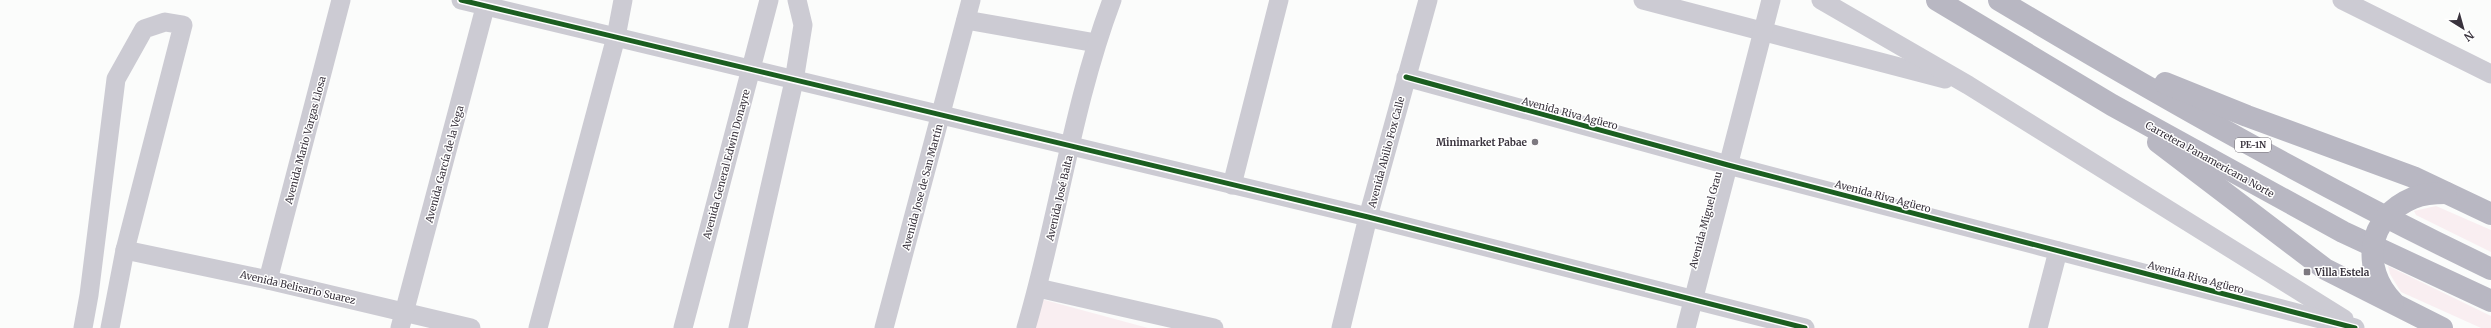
<svg xmlns="http://www.w3.org/2000/svg" width="2491" height="328" viewBox="0 0 2491 328" font-family="Merriweather,serif">
<style>
.green{fill:#f9eef1}
.lines{fill:none;stroke-linecap:round;stroke-linejoin:round}
.minor{stroke:#cccbd3;stroke-width:19}
.trunk{stroke:#b8b7c2;stroke-width:22}
.cycleway-casing{stroke:#fff;stroke-width:8}
.cycleway{stroke:#1b5e20;stroke-width:5}
.poi-dot{fill:#7d7980;stroke:#fff;stroke-width:1.5}
.labels{text-anchor:middle;stroke-width:3;stroke-linejoin:round;paint-order:stroke}
.shield{fill:#fff;stroke:#747077;stroke-width:1}
.shield-label{font-size:9px;font-weight:bold;fill:#39333d}
.street-label{font-size:10px;fill:#39333d;stroke:#fff}
.poi-label{font-size:10px;font-weight:bold;fill:#39333d;stroke:#fff;text-anchor:end}
</style>
<rect width="100%" height="100%" fill="#fbfcfb"/>
<g class="green">
<polygon points="2436,206 2491,230 2491,252 2416,215 2414,211"/>
<polygon points="2388,266 2491,316 2491,328 2481,328 2401,292 2390,274"/>
<polygon points="1041,299 1148,328 1034,328"/>
</g>
<g class="lines">
<g class="minor">
<polyline points="461,0 1368,217 1805,328"/>
<polyline points="1643,0 1945,79"/>
<polyline points="1821,0 1968,85 2344,319"/>
<polyline points="2342,0 2491,74"/>
<polyline points="966,20 1096,43"/>
<polyline points="1406,77 1728,165 2355,328"/>
<polyline points="1232,185 1279,0"/>
<polyline points="125,250 268,280 471,328"/>
<polyline points="268,280 341,0"/>
<polyline points="1038,288 1214,328"/>
<polyline points="83,328 89,295 116,79 144,29 165,22 183,25 125,250 110,328"/>
<polyline points="400,328 487,0"/>
<polyline points="538,328 616,37 623,0"/>
<polyline points="683,328 769,0"/>
<polyline points="738,328 794,81 803,25 797,0"/>
<polyline points="884,328 971,0"/>
<path d="M1026 328C1058 220 1072 106 1112 0"/>
<polyline points="1341,328 1368,217 1428,0"/>
<polyline points="1686,328 1771,0"/>
<polyline points="2038,328 2058,251"/>
</g>
<g class="trunk">
<polyline points="1937,0 2112,105 2343,232 2491,301"/>
<path d="M1999 0C2160 96 2322 188 2491 269"/>
<polyline points="2165,83 2247,116 2413,177 2491,214"/>
<polyline points="2158,142 2325,269 2442,328"/>
<path d="M2393 302C2360 268 2367 217 2413 198 2423 194 2435 193 2446 193"/>
</g>
<defs>
<g id="cycleway">
<polyline points="461,0 1368,217 1805,328"/>
<polyline points="1406,77 1728,165 2355,328"/>
</g>
</defs>
<use href="#cycleway" class="cycleway-casing"/>
<use href="#cycleway" class="cycleway"/>
</g>
<g class="poi-dot">
<circle cx="1535" cy="142" r="4"/>
<rect x="2303" y="268" width="8" height="8" rx="2"/>
</g>
<g class="labels">
<rect class="shield" x="2235" y="138" width="36" height="14" rx="3"/>
<g class="shield-label">
<text x="2253" y="148">PE-1N</text>
</g>
<g class="street-label">
<text transform="translate(1570 113) rotate(15)" y="4">Avenida Riva Agüero</text>
<text transform="translate(305 140) rotate(-75)" y="4">Avenida Mario Vargas Llosa</text>
<text transform="translate(1386 152) rotate(-75)" y="4">Avenida Abilio Fox Calle</text>
<text transform="translate(2210 159) rotate(29)" y="4">Carretera Panamericana Norte</text>
<text transform="translate(444 164) rotate(-75)" y="4">Avenida García de la Vega</text>
<text transform="translate(726 164) rotate(-75)" y="4">Avenida General Edwin Donayre</text>
<text transform="translate(922 187) rotate(-75)" y="4">Avenida Jose de San Martín</text>
<text transform="translate(1883 196) rotate(15)" y="4">Avenida Riva Agüero</text>
<text transform="translate(1059 198) rotate(-77)" y="4">Avenida José Balta</text>
<text transform="translate(1705 220) rotate(-75)" y="4">Avenida Miguel Grau</text>
<text transform="translate(2196 277) rotate(15)" y="4">Avenida Riva Agüero</text>
<text transform="translate(298 287) rotate(13)" y="4">Avenida Belisario Suarez</text>
</g>
<g class="poi-label">
<text x="1527" y="146">Minimarket Pabae</text>
<text x="2315" y="276" text-anchor="start">Villa Estela</text>
</g>
</g>
<g transform="translate(2463 28) rotate(143)" stroke="#ffffff" stroke-width="3" paint-order="stroke">
<path d="M0-3L7 15L0 10L-7 15Z" fill="#39333d"/>
<text y="-6" font-size="11" font-weight="bold" text-anchor="middle" fill="#39333d">N</text>
</g>
</svg>
